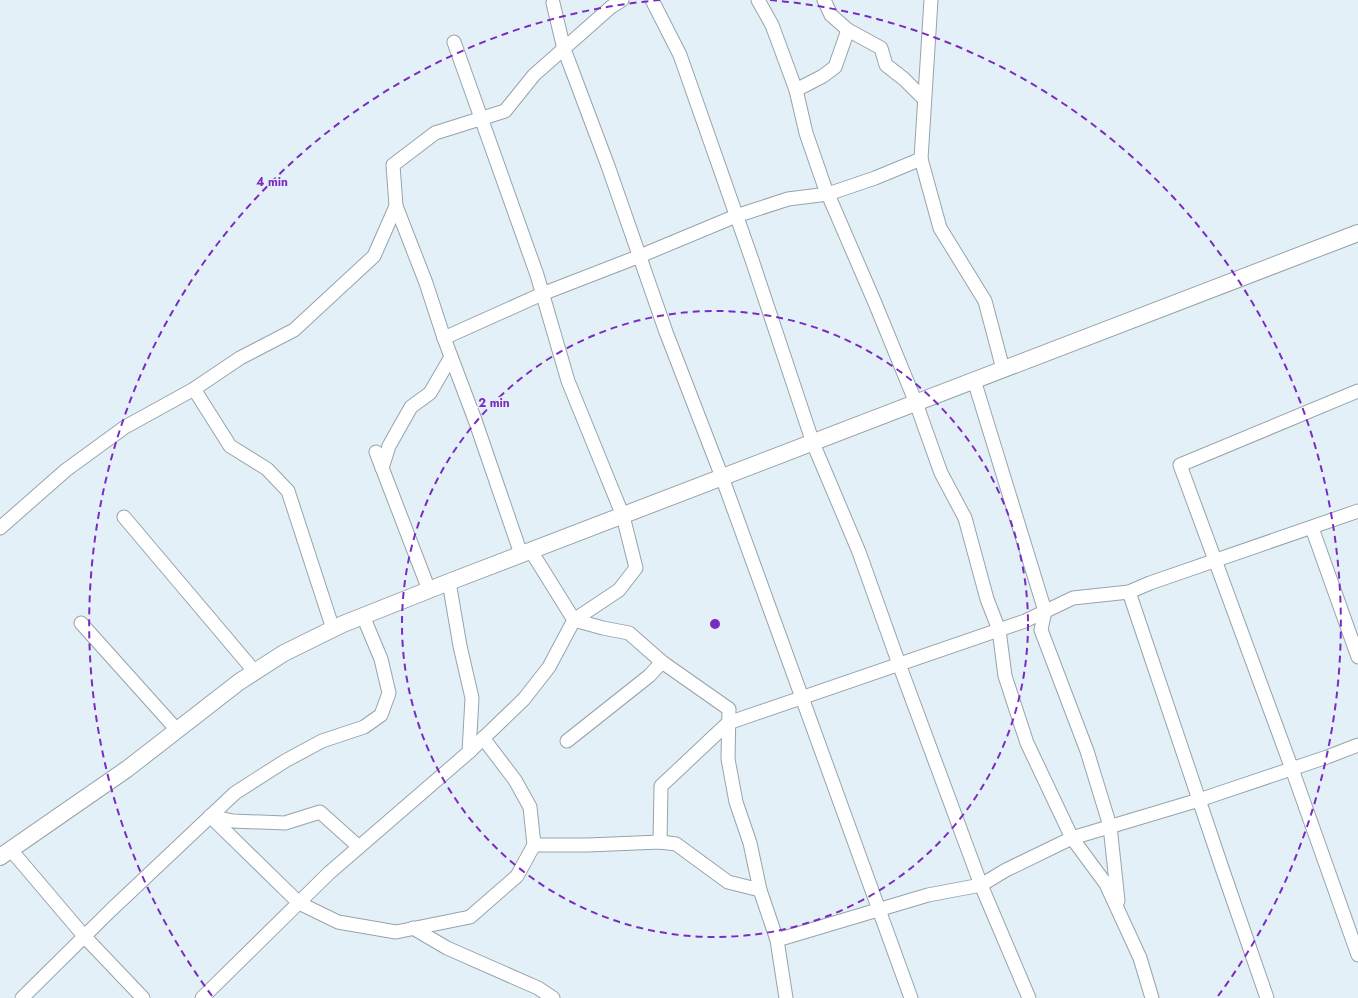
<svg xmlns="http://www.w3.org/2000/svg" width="1358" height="998" viewBox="0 0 1358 998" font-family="Jost,sans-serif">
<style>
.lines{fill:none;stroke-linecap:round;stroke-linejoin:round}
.minor-casing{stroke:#98a3aa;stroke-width:15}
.major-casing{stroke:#98a3aa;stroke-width:18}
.minor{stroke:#fff;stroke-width:13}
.major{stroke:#fff;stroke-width:16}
.ring{fill:none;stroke:#7b2cbf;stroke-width:2;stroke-dasharray:7 5}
.centre{fill:#7b2cbf;stroke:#e4f0f8;stroke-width:2}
.ring-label{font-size:12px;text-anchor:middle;font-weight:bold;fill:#7b2cbf;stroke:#e4f0f8;stroke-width:3;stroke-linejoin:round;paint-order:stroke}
</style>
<rect width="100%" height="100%" fill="#e4f0f8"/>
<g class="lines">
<defs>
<g id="minor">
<polyline points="652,0 680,55 752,260 813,443 859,552 899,664 981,885 1029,998"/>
<polyline points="758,0 772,25 796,90 806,133 824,185 875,303 916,403 941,473 965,518 987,599 999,630 1005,676 1027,743 1072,838 1106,884 1140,958 1152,998"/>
<polyline points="824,0 831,15 848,30 881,48 886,65 904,79 924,99"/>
<polyline points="931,0 921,159 940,228 985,301 1003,369"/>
<polyline points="553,3 564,49 608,166 666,332 722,477 911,998"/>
<polyline points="454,42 537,275 568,381 623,516 636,568 619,590 574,620 549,667 524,699 469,752"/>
<polyline points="796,90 823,76 835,67 848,30"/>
<polyline points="396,206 426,283 444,338 475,420 521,554"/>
<polyline points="444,338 542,294 640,256 736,216 788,199 828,194 875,178 921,159"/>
<polyline points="974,380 1045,611 1041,630 1087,751 1110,826 1118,901"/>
<polyline points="194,389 230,446 267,469 288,491 333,629"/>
<polyline points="1358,391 1180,465 1292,769 1358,955"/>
<polyline points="376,452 429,590"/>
<polyline points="382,468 389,446 411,407 430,393 451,357"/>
<polyline points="124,517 255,672"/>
<polyline points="0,528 66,470 125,427 194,389 240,358 294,330 374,256 396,206 393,165 435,133 505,111 534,75 611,7 622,0"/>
<polyline points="1312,528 1358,657"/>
<polyline points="531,551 574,620 603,628 629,633 662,662 729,709 728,759 736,802 750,843 760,890 777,940 786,998"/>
<polyline points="1129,592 1222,868 1267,998"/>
<polyline points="81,623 177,730"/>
<polyline points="567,741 649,676 662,662"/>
<polyline points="660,842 661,786 728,723 1025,621 1073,598 1129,592 1150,583 1358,511"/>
<polyline points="534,845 588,845 660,842 676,844 728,882 760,890"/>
<polyline points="359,847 320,812 285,823 233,821 210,816 299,903 338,922 396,932 470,917 517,876 534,845 530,807 515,780 483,738"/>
<polyline points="11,850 84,936 143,998"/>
<polyline points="413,928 447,948 538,988 553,998"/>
<polyline points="777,940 928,895 981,885 1006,870 1072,838 1199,800 1327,757 1358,745"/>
<polyline points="22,998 111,910 235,793 285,761 322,741 364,727 381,715 389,693 381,659 363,616"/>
<polyline points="202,998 329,873 469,752 472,698 460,646 449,582"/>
</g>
<polyline id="major" points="0,857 127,769 239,682 284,653 343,624 449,582 1358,233"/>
</defs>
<use href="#minor" class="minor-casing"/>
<use href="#major" class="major-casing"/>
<use href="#minor" class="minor"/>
<use href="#major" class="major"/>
</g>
<g class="ring">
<circle cx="715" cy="624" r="313"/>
<path d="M212 996A626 626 0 0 1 660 0M770 0A626 626 0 0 1 1218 996"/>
</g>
<circle cx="715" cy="624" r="6" class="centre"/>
<g class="ring-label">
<text x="272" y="186">4 min</text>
<text x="494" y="407">2 min</text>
</g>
</svg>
